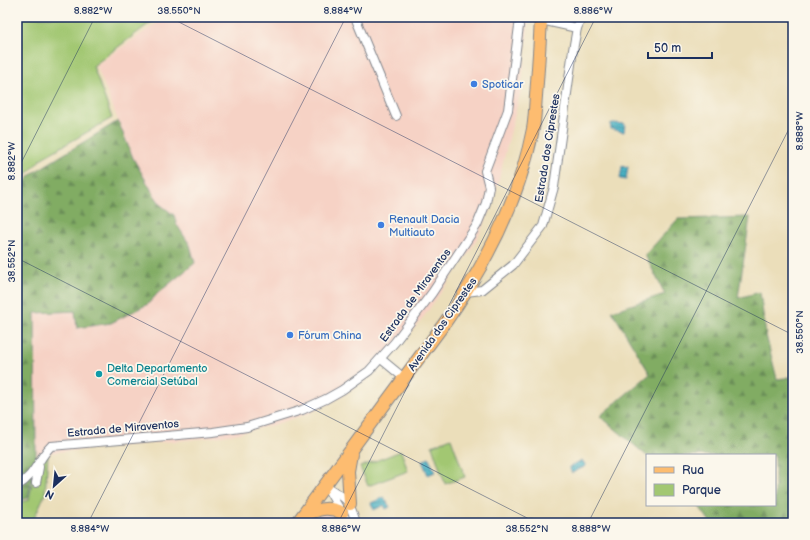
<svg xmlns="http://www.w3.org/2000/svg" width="810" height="540" viewBox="0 0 810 540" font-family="'Balsamiq Sans',sans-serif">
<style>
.built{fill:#f6d2c5}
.green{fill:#a2c772;stroke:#5e7b68}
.forest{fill:url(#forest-firs);stroke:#4e6e61}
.water{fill:url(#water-rules);stroke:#2e6e90}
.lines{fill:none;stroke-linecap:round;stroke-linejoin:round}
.minor-casing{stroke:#83868c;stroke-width:10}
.primary-casing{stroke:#83868c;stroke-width:14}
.minor{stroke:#fff;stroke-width:8}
.primary{stroke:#fdbc6f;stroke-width:12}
.ticks{fill:none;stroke:#1b2f5e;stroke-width:1;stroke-opacity:0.45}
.shop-dot{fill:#3f7fe0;stroke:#fbf7ec;stroke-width:1.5}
.culture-dot{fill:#0f9aa8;stroke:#fbf7ec;stroke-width:1.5}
.labels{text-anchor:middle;stroke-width:3.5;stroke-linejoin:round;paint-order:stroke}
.shop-label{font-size:11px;fill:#366cbe;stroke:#fbf7ec;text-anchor:start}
.street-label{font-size:11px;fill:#1b2f5e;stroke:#fbf7ec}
.culture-label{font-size:11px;fill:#0d838f;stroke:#fbf7ec;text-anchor:start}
.neatline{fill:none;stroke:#1b2f5e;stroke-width:1.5}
.ticks-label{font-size:10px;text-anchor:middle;fill:#1b2f5e}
</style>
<defs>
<pattern id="forest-firs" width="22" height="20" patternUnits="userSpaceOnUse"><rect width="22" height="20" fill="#81ac64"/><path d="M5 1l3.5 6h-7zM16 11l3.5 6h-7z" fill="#698c56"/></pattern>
<pattern id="water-rules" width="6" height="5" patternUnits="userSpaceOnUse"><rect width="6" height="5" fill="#42aec1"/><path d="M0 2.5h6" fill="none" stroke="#368ea0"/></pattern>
</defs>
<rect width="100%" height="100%" fill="#fbf7ec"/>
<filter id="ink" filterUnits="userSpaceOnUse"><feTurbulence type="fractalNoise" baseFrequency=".025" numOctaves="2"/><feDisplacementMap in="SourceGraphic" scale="8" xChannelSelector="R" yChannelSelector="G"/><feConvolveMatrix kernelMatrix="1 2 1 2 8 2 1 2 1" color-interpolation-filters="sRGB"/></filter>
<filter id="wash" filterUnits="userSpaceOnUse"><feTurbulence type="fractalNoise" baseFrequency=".012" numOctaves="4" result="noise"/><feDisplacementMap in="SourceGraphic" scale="16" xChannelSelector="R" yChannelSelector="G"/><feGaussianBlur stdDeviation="0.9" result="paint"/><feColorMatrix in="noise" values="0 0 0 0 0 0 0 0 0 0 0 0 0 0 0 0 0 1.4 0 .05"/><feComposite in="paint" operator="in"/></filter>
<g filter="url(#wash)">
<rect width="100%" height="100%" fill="#ebdeba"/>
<g class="built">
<polygon points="166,17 529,17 521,90 494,199 484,225 471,250 422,319 394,353 365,381 334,401 310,413 273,425 235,434 207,438 36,454 35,313 75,311 78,328 148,304 190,245 177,225 174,215 162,206 154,195 133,158 96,65"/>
<polygon points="325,513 338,517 342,523 310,523 319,515"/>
</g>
<g class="green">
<polygon points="25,17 158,17 93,66 112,118 42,158 17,185 17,22"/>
<polygon points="451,438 465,477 445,484 432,446"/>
<polygon points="401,451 408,471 368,486 360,467"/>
<polygon points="48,455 45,494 32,523 17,523 17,503 29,500 37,457"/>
</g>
<g class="forest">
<polygon points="118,121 133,158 154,195 162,206 174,215 177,225 190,245 195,263 158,293 148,304 111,323 77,328 75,311 35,313 36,454 28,498 17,501 17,190 33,173"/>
<polygon points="750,217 738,298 760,292 766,335 777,379 793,377 793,523 741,523 739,520 735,523 711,523 698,505 775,505 775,455 647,456 600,416 650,374 612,311 665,294 645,255 678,219"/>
</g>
<g class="water">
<polygon points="613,123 625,124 624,132 611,129 610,124"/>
<polygon points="622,166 628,167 626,180 620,179"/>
<polygon points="429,458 435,472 428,475 422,461"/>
<polygon points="582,460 586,466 572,473 569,467"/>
<polygon points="384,497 390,507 386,509 384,505 374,510 371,503"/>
</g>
</g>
<g filter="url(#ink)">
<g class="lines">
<defs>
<g id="minor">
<polyline points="355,17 396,116"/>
<polyline points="541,20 577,28"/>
<polyline points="466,292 482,290 513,265 543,226 554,187 573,50 577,28 582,17"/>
<polyline points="381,359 404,378"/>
<polyline points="36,483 39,467"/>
<path d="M17 486C36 475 37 460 51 446L213 432 247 427 302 410 326 399 342 390 369 371 395 342 432 293 477 225 486 203 489 187 485 171 508 110 519 26"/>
<path d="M325 486C347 498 349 499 356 523"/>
<polyline points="326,486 348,523"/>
<polyline points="531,523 551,523"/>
</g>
<g id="primary">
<polyline points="350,504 348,471 351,454"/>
<path d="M303 516C317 510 327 505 342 513"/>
<path d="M297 523 444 324C486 265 519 200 533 129 535 118 535 107 536 96 538 69 540 43 541 17"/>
</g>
</defs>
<use href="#minor" class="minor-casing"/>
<use href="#primary" class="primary-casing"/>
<use href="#minor" class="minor"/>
<use href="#primary" class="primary"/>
</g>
</g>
<path class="ticks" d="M169 17 793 335M17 171 95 17M17 258 537 523M88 523 346 17M338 523 596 17M588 523 793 121"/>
<g class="shop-dot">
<circle cx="474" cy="84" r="4"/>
<circle cx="381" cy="225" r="4"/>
<circle cx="290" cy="335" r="4"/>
</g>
<circle class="culture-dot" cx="99" cy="374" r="4"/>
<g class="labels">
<g class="shop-label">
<text x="482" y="88">Spoticar</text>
<text x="389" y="223">Renault Dacia<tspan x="389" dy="13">Multiauto</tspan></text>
<text x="298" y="339">Fórum China</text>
</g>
<g class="street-label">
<text transform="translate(547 148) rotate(-81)" y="4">Estrada dos Ciprestes</text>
<text transform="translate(415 295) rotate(-54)" y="4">Estrada de Miraventos</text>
<text transform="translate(442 324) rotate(-55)" y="4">Avenida dos Ciprestes</text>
<text transform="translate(123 428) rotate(-5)" y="4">Estrada de Miraventos</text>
</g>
<g class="culture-label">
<text x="107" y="372">Delta Departamento<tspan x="107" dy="13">Comercial Setúbal</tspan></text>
</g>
</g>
<rect width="810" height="540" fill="none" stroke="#fbf7ec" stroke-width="44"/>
<rect x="646" y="454" width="130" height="52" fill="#fbf7ec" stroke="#a1a7b3"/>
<rect x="654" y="467" width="20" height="6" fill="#fdbc6f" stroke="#a1a7b3"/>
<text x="682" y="474" font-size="12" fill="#1b2f5e">Rua</text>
<rect x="654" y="484" width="20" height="12" fill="#a2c772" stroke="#a1a7b3"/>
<text x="682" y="494" font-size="12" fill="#1b2f5e">Parque</text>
<g transform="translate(54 486) rotate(207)" stroke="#fbf7ec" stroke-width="3" paint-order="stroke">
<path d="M0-3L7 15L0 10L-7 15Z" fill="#1b2f5e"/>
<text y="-6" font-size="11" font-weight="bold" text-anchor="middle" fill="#1b2f5e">N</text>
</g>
<path d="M648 52v6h64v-6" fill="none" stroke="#1b2f5e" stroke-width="2"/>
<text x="654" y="52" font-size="12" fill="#1b2f5e" stroke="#fbf7ec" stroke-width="3" paint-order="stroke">50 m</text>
<rect x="22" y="22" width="766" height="496" class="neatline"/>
<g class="ticks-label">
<text x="93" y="14">8.882°W</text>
<text x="179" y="14">38.550°N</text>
<text x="343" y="14">8.884°W</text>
<text x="593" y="14">8.886°W</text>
<text transform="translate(799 131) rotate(-90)" y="4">8.888°W</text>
<text transform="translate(11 161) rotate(-90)" y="4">8.882°W</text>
<text transform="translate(11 261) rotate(-90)" y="4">38.552°N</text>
<text transform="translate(799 332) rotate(-90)" y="4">38.550°N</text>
<text x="90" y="532">8.884°W</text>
<text x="341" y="532">8.886°W</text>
<text x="527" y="532">38.552°N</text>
<text x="591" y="532">8.888°W</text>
</g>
</svg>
